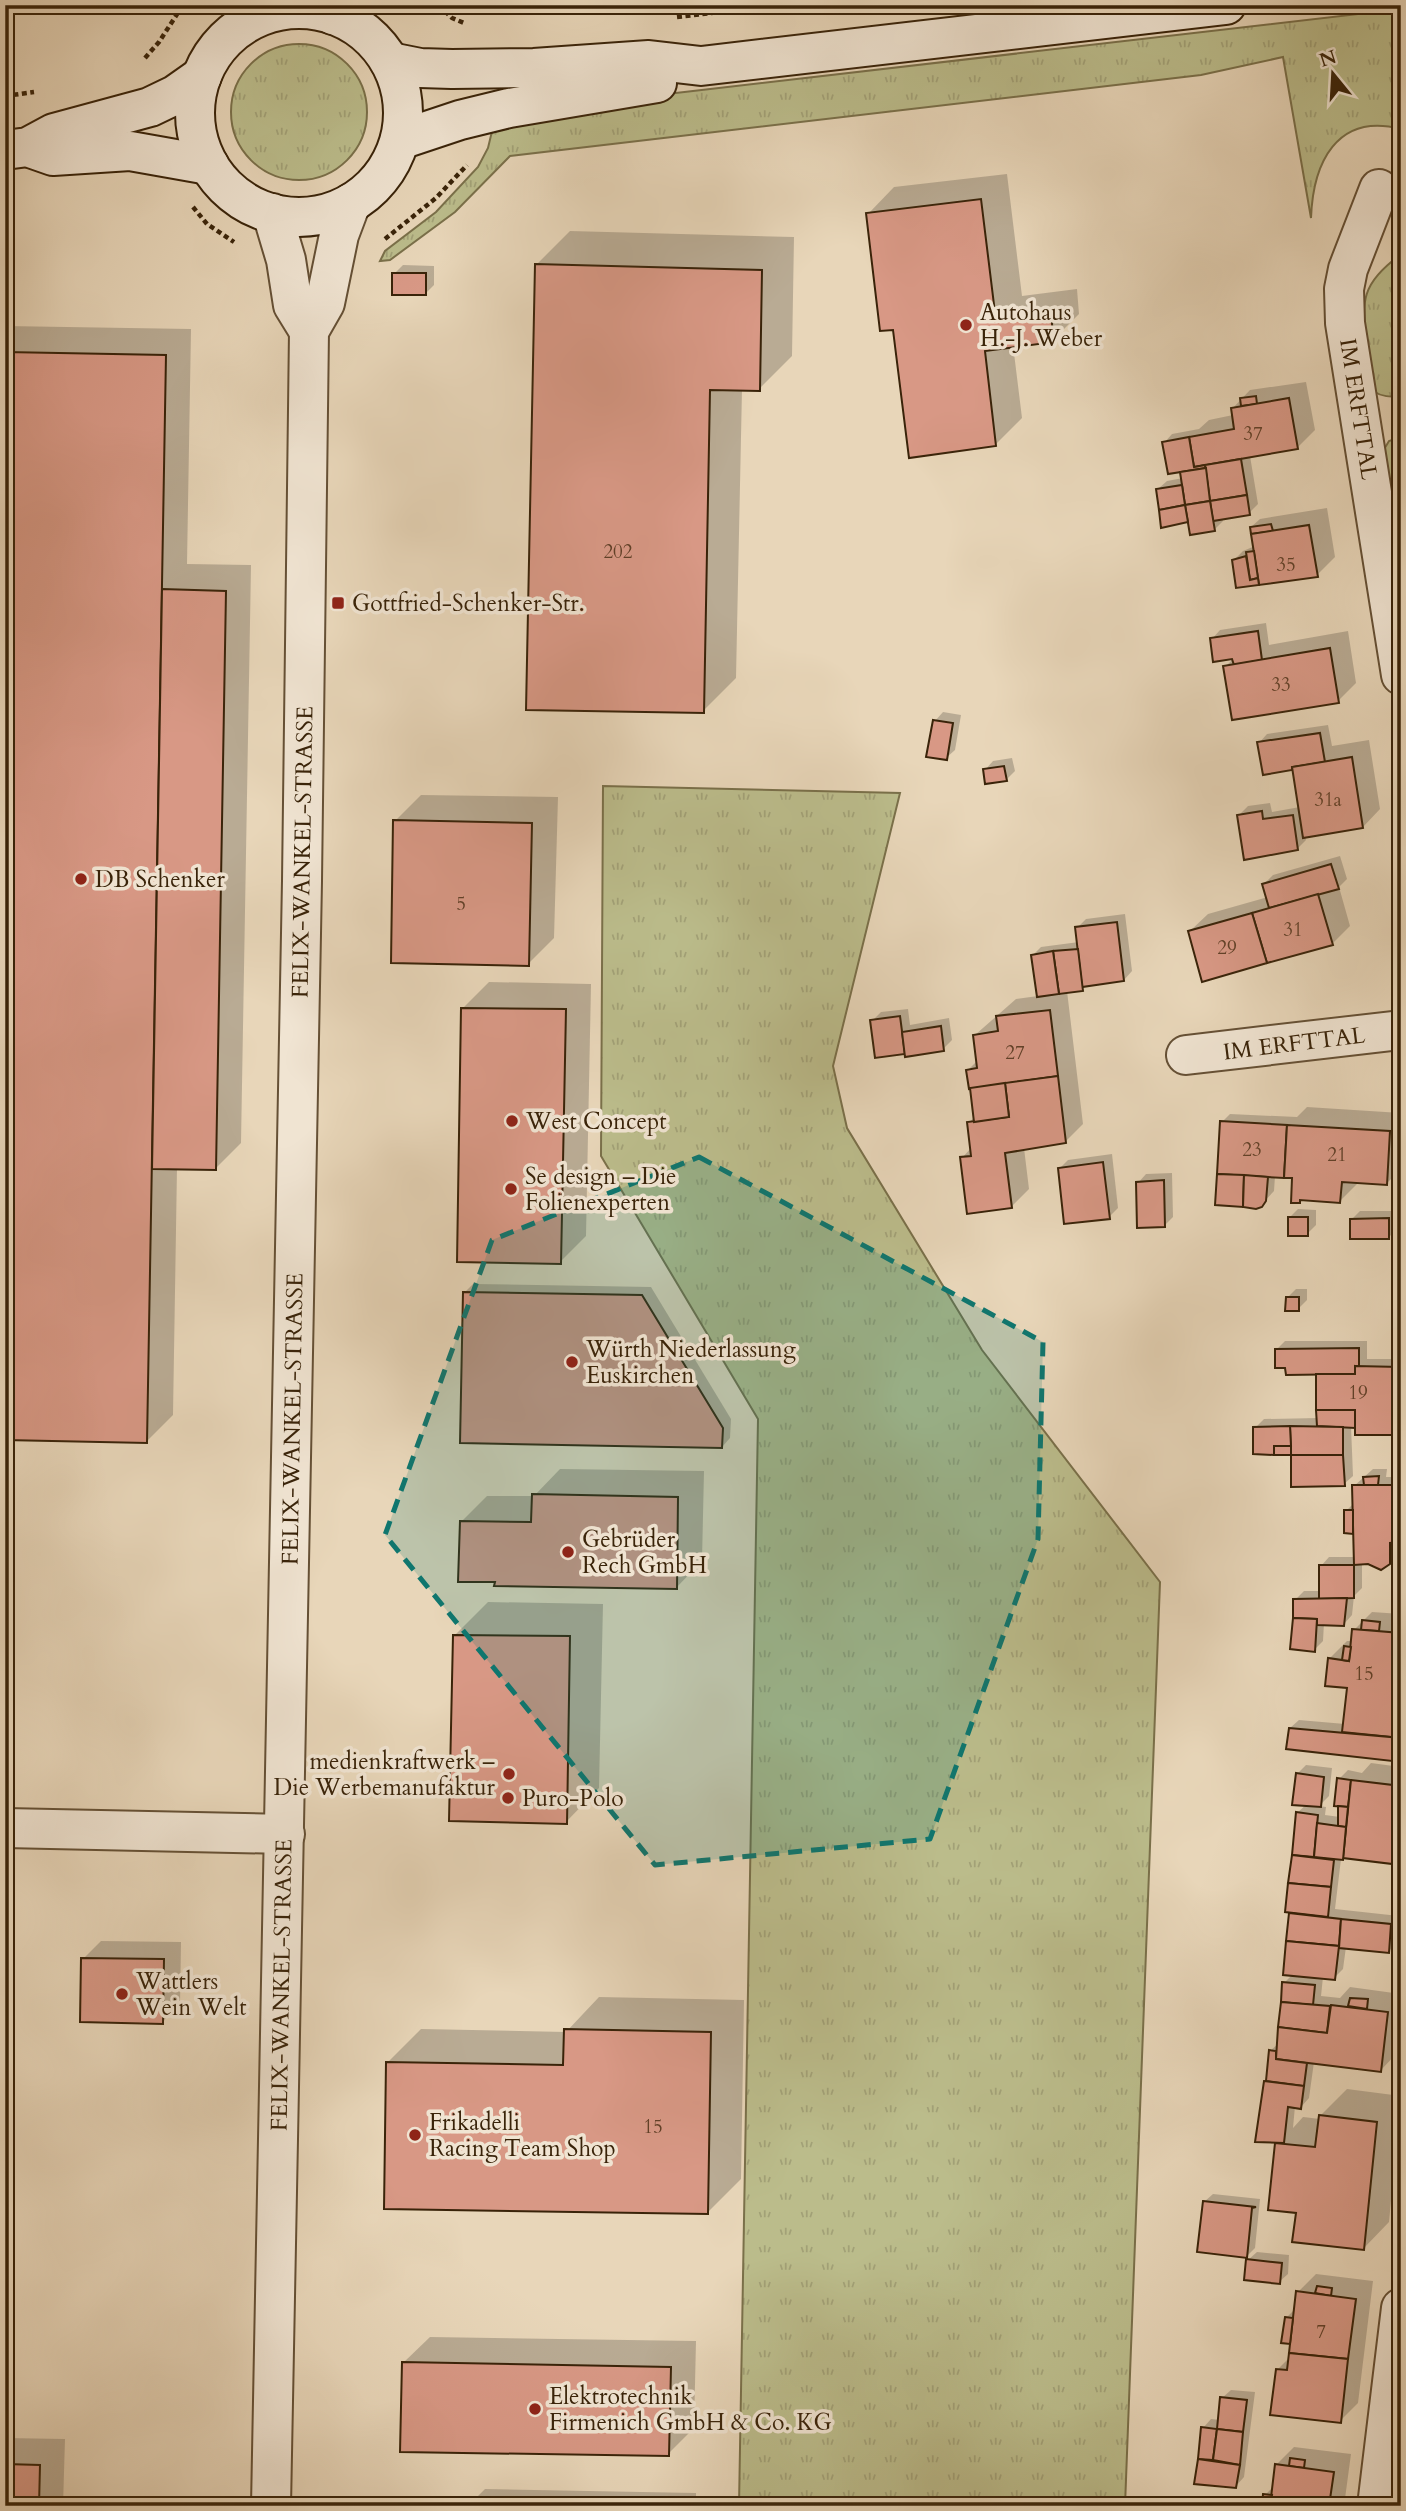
<svg xmlns="http://www.w3.org/2000/svg" width="1406" height="2511" viewBox="0 0 1406 2511" font-family="Cardo,serif">
<style>
.grass{fill:url(#grass-tufts);stroke:#7a704a;stroke-width:2}
.park{fill:#bbbc8b;stroke:#7a704a;stroke-width:2}
.shadow{fill:#0003}
.building{fill:#d89885;stroke:#392309;stroke-width:2}
.lines{fill:none;stroke-linecap:round;stroke-linejoin:round}
.street-casing{stroke:#655035;stroke-width:42}
.secondary-casing{stroke:#392309;stroke-width:42}
.path{stroke:#392309;stroke-width:4.5;stroke-dasharray:5 3.5;stroke-linecap:butt}
.street{stroke:#f0e4d2;stroke-width:38}
.secondary{stroke:#f0e4d2;stroke-width:38}
.marked{fill:#0f766e;fill-opacity:0.2;stroke:#0f766e;stroke-width:5;stroke-dasharray:14 9;stroke-linejoin:round}
.poi-dot{fill:#8f2418;stroke:#f0e4d2;stroke-width:2.5}
.labels{text-anchor:middle;stroke-width:7;stroke-linejoin:round;paint-order:stroke}
.number-label{font-size:19px;fill:#614028}
.poi-label{font-size:23px;fill:#392309;stroke:#f0e4d2;text-anchor:start}
.street-label{font-size:23px;fill:#392309;stroke:#f0e4d2}
</style>
<defs>
<pattern id="grass-tufts" width="24" height="20" patternUnits="userSpaceOnUse" patternTransform="scale(1.75)"><rect width="24" height="20" fill="#bbbc8b"/><path d="M3 7l-1-3M5 7V3M7 7l1-3M15 17l-1-3M17 17v-4M19 17l1-3" fill="none" stroke="#a2a177"/></pattern>
</defs>
<rect width="100%" height="100%" fill="#e8d6b9"/>
<filter id="stains"><feTurbulence type="fractalNoise" baseFrequency=".00286" numOctaves="4"/><feColorMatrix values="0 0 0 0 .2 0 0 0 0 .09 0 0 0 0 .02 0 0 0 .5 -.17"/></filter>
<radialGradient id="worn" r=".72"><stop offset=".6" stop-color="#630" stop-opacity="0"/><stop offset="1" stop-color="#630" stop-opacity=".3"/></radialGradient>
<g class="grass">
<path d="M1401 9V129C1336 112 1313 164 1311 218L1283 57 1201 75 510 156 455 212 390 260 380 261 385 251 436 212 478 167 488 148 493 127 650 96Z"/>
<circle cx="299" cy="112" r="68"/>
<path d="M1401 254V396C1390 397 1382 397 1373 391 1370 376 1369 361 1367 346 1361 299 1361 285 1401 254Z"/>
<polygon points="603,786 900,793 833,1066 847,1128 982,1350 1160,1582 1125,2506 739,2506 758,1419 601,1156"/>
</g>
<polygon class="park" points="1401,437 1401,577 1383,451 1389,441"/>
<g class="shadow">
<polygon points="1007,174 1022,296 1077,289 1079,314 1053,340 1013,345 1022,418 996,444 895,328 868,214 894,187"/>
<polygon points="570,231 794,237 792,356 759,389 742,389 736,678 703,711 536,265"/>
<polygon points="403,265 434,266 434,285 426,293 394,274"/>
<polygon points="5,326 191,329 187,564 251,565 241,1143 215,1169 177,1168 173,1415 147,1441 5,1438"/>
<polygon points="1306,382 1315,430 1297,448 1250,456 1258,504 1249,513 1222,518 1223,521 1214,530 1189,520 1158,489 1167,481 1183,478 1182,470 1164,443 1172,434 1199,429 1209,420 1233,415 1232,409 1250,390"/>
<polygon points="1327,508 1335,557 1317,575 1238,586 1234,560 1243,551 1255,546 1251,527 1260,519"/>
<polygon points="1266,623 1269,645 1348,631 1356,683 1338,701 1225,667 1235,657 1212,639 1220,630"/>
<polygon points="943,712 961,715 955,750 946,758 935,721"/>
<polygon points="1328,725 1332,746 1369,740 1380,809 1363,827 1305,836 1306,840 1297,849 1239,815 1248,806 1270,803 1272,812 1300,807 1293,766 1291,768 1259,743 1267,734"/>
<polygon points="1012,758 1015,771 1006,780 985,770 993,761"/>
<polygon points="421,795 558,797 554,938 528,964 395,821"/>
<polygon points="1340,856 1347,879 1339,887 1350,926 1332,944 1190,931 1208,914 1268,897 1264,884 1273,875"/>
<polygon points="1125,914 1132,971 1124,980 1087,985 1082,989 1067,991 1083,1124 1065,1142 1024,1148 1029,1189 1011,1207 962,1158 971,1148 968,1123 975,1117 968,1070 978,1060 975,1035 1016,999 1038,996 1033,955 1041,947 1079,942 1077,928 1086,919"/>
<polygon points="489,982 591,984 586,1236 560,1262 463,1008"/>
<polygon points="908,1009 910,1025 949,1018 952,1040 943,1049 872,1021 881,1012"/>
<polygon points="1307,1107 1401,1113 1401,1169 1387,1183 1358,1183 1340,1201 1303,1198 1299,1202 1294,1177 1275,1176 1274,1191 1261,1205 1222,1122 1230,1114 1297,1117"/>
<polygon points="1112,1154 1118,1208 1109,1217 1060,1168 1068,1160"/>
<polygon points="1172,1173 1173,1217 1164,1226 1138,1183 1146,1174"/>
<polygon points="1298,1209 1316,1210 1316,1225 1307,1234 1289,1218"/>
<polygon points="1360,1211 1397,1211 1397,1229 1389,1237 1352,1219"/>
<polygon points="473,1284 651,1287 731,1419 730,1438 722,1447 464,1293"/>
<polygon points="1296,1289 1307,1289 1307,1300 1298,1309 1287,1298"/>
<polygon points="1285,1341 1367,1341 1367,1359 1401,1359 1401,1433 1351,1426 1353,1476 1344,1484 1255,1428 1264,1419 1318,1418 1318,1372 1287,1366 1276,1350"/>
<polygon points="560,1469 704,1471 702,1561 676,1588 496,1580 461,1522 487,1496 534,1496"/>
<polygon points="1373,1469 1387,1469 1386,1477 1401,1477 1401,1541 1398,1541 1398,1553 1389,1562 1362,1563 1362,1588 1354,1596 1352,1615 1344,1624 1324,1623 1323,1641 1314,1650 1295,1600 1304,1591 1321,1591 1321,1566 1329,1557 1355,1557 1355,1532 1346,1532 1346,1511 1355,1502 1354,1486"/>
<polygon points="488,1602 603,1604 599,1788 566,1822 454,1636"/>
<polygon points="1372,1612 1401,1614 1401,1760 1290,1728 1299,1720 1345,1724 1349,1686 1330,1658 1347,1641 1351,1641 1354,1630"/>
<polygon points="1371,1763 1401,1767 1401,1864 1344,1856 1341,1859 1335,1909 1399,1916 1397,1943 1388,1952 1346,1947 1343,1969 1334,1978 1323,1977 1321,1996 1340,1998 1350,1987 1401,1994 1398,2052 1381,2070 1314,2062 1309,2098 1301,2107 1295,2106 1293,2128 1303,2117 1320,2119 1321,2115 1347,2089 1401,2096 1389,2222 1363,2249 1298,2212 1270,2209 1278,2141 1265,2082 1268,2079 1270,2051 1279,2043 1284,1983 1293,1974 1285,1974 1291,1911 1287,1911 1297,1813 1307,1804 1297,1774 1306,1765 1332,1768 1329,1796 1319,1806 1326,1807 1325,1815 1340,1817 1339,1779 1348,1770 1362,1773"/>
<polygon points="101,1941 181,1942 180,2004 162,2022 83,1959"/>
<polygon points="599,1997 744,2000 741,2179 707,2213 388,2062 421,2029 566,2032"/>
<polygon points="1213,2194 1260,2199 1255,2248 1247,2256 1204,2202"/>
<polygon points="1257,2252 1289,2255 1288,2274 1279,2282 1248,2260"/>
<polygon points="1316,2274 1373,2281 1358,2403 1340,2421 1278,2369 1291,2356 1293,2339 1289,2342 1287,2317 1296,2308 1298,2292"/>
<polygon points="430,2337 696,2341 694,2428 668,2454 403,2363"/>
<polygon points="1231,2390 1255,2392 1244,2477 1236,2486 1196,2482 1203,2428 1211,2419 1220,2420 1222,2398"/>
<polygon points="5,2438 65,2439 63,2506 5,2506"/>
<polygon points="1294,2447 1351,2454 1344,2506 1263,2506 1265,2495 1274,2486 1276,2465"/>
<polygon points="485,2489 696,2493 696,2506 477,2506 477,2497"/>
</g>
<g class="building">
<polygon points="981,199 996,321 1051,315 1054,342 985,351 996,446 909,458 893,330 880,331 866,213"/>
<polygon points="535,264 762,270 760,391 710,390 704,713 526,710"/>
<rect x="392" y="273" width="34" height="22"/>
<polygon points="5,352 166,355 147,1443 5,1440"/>
<polygon points="1256,396 1257,404 1241,406 1240,398"/>
<polygon points="1289,398 1298,449 1194,467 1189,437 1234,429 1231,408"/>
<polygon points="1189,437 1194,467 1205,465 1206,468 1168,474 1162,442"/>
<polygon points="1241,459 1247,495 1210,501 1205,465"/>
<polygon points="1206,468 1210,501 1185,505 1180,472"/>
<polygon points="1182,485 1185,505 1159,510 1156,489"/>
<polygon points="1247,495 1250,515 1213,521 1210,501"/>
<polygon points="1210,501 1215,531 1190,535 1185,505"/>
<polygon points="1185,505 1188,522 1161,528 1159,510"/>
<polygon points="1271,524 1273,531 1251,534 1250,527"/>
<polygon points="1309,525 1318,577 1259,585 1251,534"/>
<polygon points="1254,551 1258,578 1250,580 1246,552"/>
<polygon points="1246,556 1250,580 1258,578 1259,585 1236,588 1232,560"/>
<polygon points="162,589 226,591 216,1170 152,1169"/>
<polygon points="1258,631 1262,660 1234,665 1232,659 1213,662 1210,638"/>
<polygon points="1330,648 1339,703 1232,720 1223,666"/>
<polygon points="933,720 953,723 947,760 926,757"/>
<polygon points="1320,733 1325,762 1292,767 1292,770 1263,775 1257,742"/>
<polygon points="1352,757 1363,828 1303,838 1292,767"/>
<polygon points="1004,766 1007,781 985,784 983,769"/>
<polygon points="1262,811 1263,819 1293,815 1298,850 1244,860 1237,815"/>
<polygon points="393,820 532,823 529,966 391,963"/>
<polygon points="1331,864 1339,889 1269,908 1262,884"/>
<polygon points="1318,894 1333,945 1267,963 1252,913"/>
<polygon points="1252,913 1267,963 1202,982 1188,931"/>
<polygon points="1117,922 1124,981 1082,987 1075,927"/>
<polygon points="1078,949 1083,991 1059,994 1053,951"/>
<polygon points="1053,951 1059,994 1037,997 1031,955"/>
<polygon points="461,1008 566,1009 561,1264 457,1262"/>
<polygon points="1050,1010 1058,1076 969,1089 966,1070 977,1068 973,1035 998,1031 996,1016"/>
<polygon points="900,1016 905,1054 875,1058 870,1020"/>
<polygon points="941,1026 944,1051 905,1057 902,1032"/>
<polygon points="1058,1076 1066,1143 1005,1153 1012,1208 967,1214 960,1157 971,1156 967,1122 1009,1117 1005,1083"/>
<polygon points="1005,1083 1009,1117 974,1122 970,1088"/>
<polygon points="1220,1121 1287,1125 1284,1178 1217,1174"/>
<polygon points="1287,1125 1390,1131 1387,1185 1342,1182 1340,1203 1300,1200 1300,1203 1291,1203 1292,1178 1284,1178"/>
<polygon points="1103,1162 1110,1219 1064,1224 1058,1168"/>
<polygon points="1217,1174 1244,1175 1243,1207 1215,1205"/>
<polygon points="1244,1175 1268,1177 1266,1201 1262,1207 1256,1209 1243,1207"/>
<polygon points="1164,1180 1165,1227 1137,1228 1136,1182"/>
<rect x="1288" y="1217" width="20" height="19"/>
<polygon points="1389,1218 1389,1239 1350,1239 1350,1219"/>
<polygon points="463,1292 642,1295 723,1428 722,1448 460,1443"/>
<polygon points="1286,1297 1299,1297 1299,1311 1285,1311"/>
<polygon points="1359,1348 1359,1367 1355,1366 1355,1374 1286,1375 1285,1368 1275,1368 1275,1349"/>
<polygon points="1355,1366 1401,1367 1401,1435 1355,1435 1355,1410 1316,1410 1316,1374 1355,1374"/>
<polygon points="1316,1410 1355,1410 1355,1428 1317,1426"/>
<polygon points="1290,1426 1343,1427 1343,1455 1291,1455"/>
<polygon points="1290,1426 1291,1446 1274,1446 1274,1455 1253,1454 1253,1427"/>
<rect x="1274" y="1446" width="17" height="9"/>
<polygon points="1291,1455 1343,1455 1345,1486 1291,1487"/>
<polygon points="1379,1476 1378,1485 1364,1485 1363,1477"/>
<polygon points="1352,1485 1401,1485 1401,1542 1390,1543 1390,1564 1381,1570 1368,1564 1354,1565"/>
<polygon points="532,1494 678,1497 677,1589 494,1586 495,1582 458,1582 460,1521 531,1522"/>
<polygon points="1344,1510 1353,1510 1353,1534 1344,1533"/>
<polygon points="1319,1565 1354,1565 1354,1598 1319,1599"/>
<polygon points="1347,1598 1344,1626 1317,1625 1317,1619 1293,1618 1293,1599"/>
<polygon points="1293,1618 1317,1619 1315,1652 1290,1649"/>
<polygon points="1362,1620 1380,1622 1379,1631 1361,1630"/>
<polygon points="1352,1629 1401,1633 1401,1738 1342,1732 1347,1688 1325,1686 1328,1658 1349,1661"/>
<polygon points="453,1635 570,1636 567,1824 449,1821"/>
<polygon points="1344,1646 1351,1647 1349,1661 1342,1660"/>
<polygon points="1289,1728 1401,1738 1401,1762 1286,1749"/>
<polygon points="1296,1773 1324,1777 1321,1807 1292,1805"/>
<polygon points="1337,1778 1351,1780 1348,1807 1334,1806"/>
<polygon points="1351,1780 1401,1786 1401,1865 1343,1858"/>
<polygon points="1338,1806 1348,1807 1346,1827 1338,1826"/>
<polygon points="1296,1812 1318,1815 1314,1857 1292,1855"/>
<polygon points="1317,1823 1346,1827 1343,1860 1314,1857"/>
<polygon points="1292,1855 1334,1860 1331,1887 1288,1883"/>
<polygon points="1288,1883 1331,1887 1328,1917 1285,1912"/>
<polygon points="1289,1913 1341,1919 1339,1946 1286,1941"/>
<polygon points="1341,1919 1391,1924 1389,1953 1339,1948"/>
<polygon points="1286,1941 1339,1946 1335,1980 1283,1975"/>
<polygon points="81,1958 164,1959 163,2024 80,2022"/>
<polygon points="1282,1982 1315,1985 1313,2005 1281,2002"/>
<polygon points="1350,1998 1368,1999 1367,2009 1348,2006"/>
<polygon points="1281,2002 1330,2006 1327,2033 1278,2027"/>
<polygon points="1331,2005 1388,2012 1381,2072 1276,2059 1278,2027 1327,2033"/>
<polygon points="564,2029 711,2032 708,2214 384,2209 386,2062 563,2065"/>
<polygon points="1269,2050 1276,2051 1276,2059 1307,2063 1304,2086 1266,2081"/>
<polygon points="1264,2081 1304,2086 1301,2109 1288,2107 1284,2143 1255,2142"/>
<polygon points="1319,2115 1377,2122 1364,2250 1292,2242 1296,2213 1268,2210 1275,2143 1315,2147"/>
<polygon points="1203,2201 1256,2207 1252,2208 1247,2258 1197,2252"/>
<polygon points="1246,2259 1282,2263 1280,2284 1244,2280"/>
<polygon points="1317,2286 1332,2288 1331,2296 1315,2293"/>
<polygon points="1296,2291 1356,2299 1348,2359 1289,2353"/>
<polygon points="1285,2317 1293,2318 1290,2344 1281,2343"/>
<polygon points="1289,2353 1348,2359 1341,2423 1270,2415 1276,2369 1287,2370"/>
<polygon points="402,2362 671,2367 669,2456 400,2452"/>
<polygon points="1220,2397 1247,2400 1243,2432 1217,2429"/>
<polygon points="1201,2427 1217,2429 1213,2460 1198,2459"/>
<polygon points="1217,2429 1243,2432 1240,2465 1213,2460"/>
<polygon points="1290,2458 1305,2460 1304,2468 1289,2466"/>
<polygon points="1198,2459 1240,2465 1236,2488 1194,2484"/>
<polygon points="5,2464 40,2465 39,2506 5,2506"/>
<polygon points="1275,2464 1334,2472 1329,2506 1270,2506"/>
<polygon points="1263,2494 1272,2495 1270,2506 1262,2506"/>
<polygon points="475,2497 688,2501 688,2506 475,2506"/>
</g>
<g class="lines">
<defs>
<g id="street">
<polyline points="330,5 333,15"/>
<polyline points="249,21 255,5"/>
<polyline points="1379,189 1348,269 1344,289 1345,323 1401,675"/>
<polyline points="272,213 286,260 293,305 309,331"/>
<polyline points="1186,1055 1401,1030"/>
<polyline points="5,1828 285,1834"/>
<polyline points="271,2506 302,881 309,331 325,303 339,235 351,203"/>
<polyline points="1377,2506 1401,2308"/>
</g>
<g id="secondary">
<circle cx="299" cy="113" r="104"/>
<polyline points="390,62 420,68 452,69 534,68 649,60 701,66 1226,5"/>
<polyline points="400,140 460,120 509,108 657,83"/>
<polyline points="33,149 53,156 130,151 209,165"/>
<polyline points="5,150 28,147 54,133 150,107 175,95 202,76"/>
</g>
</defs>
<use href="#street" class="street-casing"/>
<use href="#secondary" class="secondary-casing"/>
<g class="path">
<polyline points="439,5 452,18 464,23"/>
<polyline points="677,17 781,5"/>
<polyline points="145,58 159,42 183,5"/>
<polyline points="5,96 34,92"/>
<polyline points="193,207 207,224 234,242"/>
<polyline points="385,239 436,198 467,165"/>
</g>
<use href="#street" class="street"/>
<use href="#secondary" class="secondary"/>
</g>
<path class="marked" d="M699 1157 1043 1342 1038 1539 930 1839 655 1865 385 1535 492 1240Z"/>
<g class="poi-dot">
<circle cx="966" cy="325" r="7"/>
<rect x="331" y="596" width="14" height="14" rx="3.5"/>
<circle cx="81" cy="879" r="7"/>
<circle cx="512" cy="1121" r="7"/>
<circle cx="511" cy="1189" r="7"/>
<circle cx="572" cy="1362" r="7"/>
<circle cx="568" cy="1552" r="7"/>
<circle cx="509" cy="1774" r="7"/>
<circle cx="508" cy="1798" r="7"/>
<circle cx="122" cy="1994" r="7"/>
<circle cx="415" cy="2135" r="7"/>
<circle cx="535" cy="2409" r="7"/>
</g>
<g class="labels">
<g class="number-label">
<text x="1253" y="440">37</text>
<text x="618" y="558">202</text>
<text x="1286" y="571">35</text>
<text x="1281" y="691">33</text>
<text x="1328" y="806">31a</text>
<text x="461" y="910">5</text>
<text x="1293" y="936">31</text>
<text x="1227" y="954">29</text>
<text x="1015" y="1059">27</text>
<text x="1252" y="1156">23</text>
<text x="1337" y="1161">21</text>
<text x="1358" y="1399">19</text>
<text x="1364" y="1680">15</text>
<text x="653" y="2133">15</text>
<text x="1321" y="2338">7</text>
</g>
<g class="poi-label">
<text x="980" y="320">Autohaus<tspan x="980" dy="26">H.-J. Weber</tspan></text>
<text x="352" y="611">Gottfried-Schenker-Str.</text>
<text x="95" y="887">DB Schenker</text>
<text x="526" y="1129">West Concept</text>
<text x="525" y="1184">Se design – Die<tspan x="525" dy="26">Folienexperten</tspan></text>
<text x="586" y="1357">Würth Niederlassung<tspan x="586" dy="26">Euskirchen</tspan></text>
<text x="582" y="1547">Gebrüder<tspan x="582" dy="26">Rech GmbH</tspan></text>
<text x="495" y="1769" text-anchor="end">medienkraftwerk –<tspan x="495" dy="26">Die Werbemanufaktur</tspan></text>
<text x="522" y="1806">Puro-Polo</text>
<text x="136" y="1989">Wattlers<tspan x="136" dy="26">Wein Welt</tspan></text>
<text x="429" y="2130">Frikadelli<tspan x="429" dy="26">Racing Team Shop</tspan></text>
<text x="549" y="2404">Elektrotechnik<tspan x="549" dy="26">Firmenich GmbH &amp; Co. KG</tspan></text>
</g>
<g class="street-label">
<text transform="translate(1359 409) rotate(81)" y="8">IM ERFTTAL</text>
<text transform="translate(302 852) rotate(-89)" y="8">FELIX-WANKEL-STRASSE</text>
<text transform="translate(1294 1043) rotate(-7)" y="8">IM ERFTTAL</text>
<text transform="translate(292 1419) rotate(-89)" y="8">FELIX-WANKEL-STRASSE</text>
<text transform="translate(281 1985) rotate(-89)" y="8">FELIX-WANKEL-STRASSE</text>
</g>
</g>
<rect width="1406" height="2511" fill="none" stroke="#e8d6b9" stroke-width="28"/>
<rect x="7" y="7" width="1392" height="2497" fill="none" stroke="#392309" stroke-width="3.5"/>
<rect x="14" y="14" width="1378" height="2483" fill="none" stroke="#392309" stroke-width="2"/>
<g transform="translate(1333 74) rotate(342)" stroke="#f0e4d2" stroke-width="5" paint-order="stroke">
<path d="M0-5L12 26L0 18L-12 26Z" fill="#392309"/>
<text y="-10" font-size="19" font-weight="bold" text-anchor="middle" fill="#392309">N</text>
</g>
<rect width="100%" height="100%" filter="url(#stains)"/>
<rect width="100%" height="100%" fill="url(#worn)"/>
</svg>
